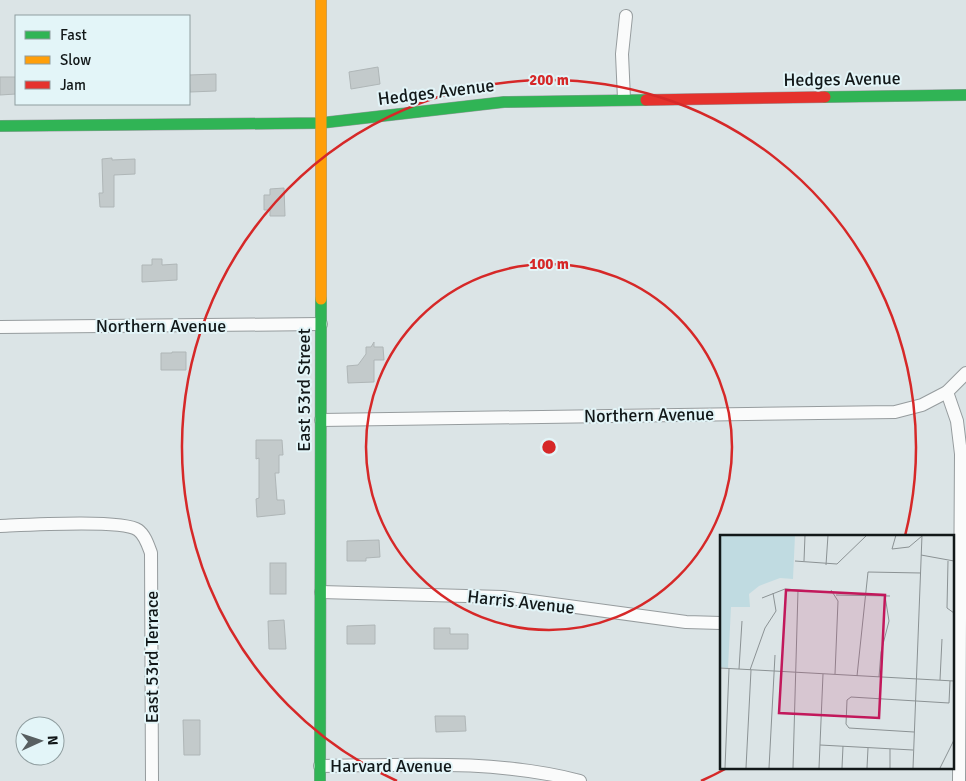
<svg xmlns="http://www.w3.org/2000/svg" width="966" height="781" viewBox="0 0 966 781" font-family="Signika,sans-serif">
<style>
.building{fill:#c3cacb;stroke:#afb6b7}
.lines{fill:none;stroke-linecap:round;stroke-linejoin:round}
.street-casing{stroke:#969c9e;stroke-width:14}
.fast-casing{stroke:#969c9e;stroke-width:12}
.slow-casing{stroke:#969c9e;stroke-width:12}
.jam-casing{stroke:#969c9e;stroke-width:12}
.street{stroke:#fafbfb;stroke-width:12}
.fast{stroke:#30b455;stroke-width:11}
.slow{stroke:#ff9f0a;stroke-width:11}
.jam{stroke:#e5322d;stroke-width:11}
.ring{fill:none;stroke:#d62828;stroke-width:2.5}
.labels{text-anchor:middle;stroke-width:4;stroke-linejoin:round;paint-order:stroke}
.street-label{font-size:18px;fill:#121819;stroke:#e3f5f8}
.inset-road{fill:none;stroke:#8b9294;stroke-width:1}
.view{fill:#c2185b;fill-opacity:0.15;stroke:#c2185b;stroke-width:2.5}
.inset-edge{fill:none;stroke:#121819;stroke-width:2.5}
.centre{fill:#d62828;stroke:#e3f5f8;stroke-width:2.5}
.ring-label{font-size:15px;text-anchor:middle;font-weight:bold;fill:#d62828;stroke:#e3f5f8;stroke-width:4;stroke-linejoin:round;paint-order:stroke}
</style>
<rect width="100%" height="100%" fill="#dbe4e6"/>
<g class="building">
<polygon points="378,67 380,84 351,89 349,72"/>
<polygon points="216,74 216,91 190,92 189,75"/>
<polygon points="0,77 16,77 16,94 0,95"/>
<polygon points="112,158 112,160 135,159 135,174 114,175 114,207 100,207 99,193 103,193 102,159"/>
<polygon points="284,188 285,216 270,216 270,210 264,210 264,195 270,195 270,189"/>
<polygon points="152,259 162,259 162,265 177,264 177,280 142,282 142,265 152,265"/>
<polygon points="374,342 374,347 383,347 384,360 374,360 374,382 348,383 347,366 358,365 366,354 366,347 371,347"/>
<polygon points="172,352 186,352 186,370 161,370 161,353 172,353"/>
<polygon points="256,440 282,440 283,455 279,455 279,473 275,473 277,500 284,500 285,514 257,517 256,499 259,498 259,458 256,459"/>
<polygon points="379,540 380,557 366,558 366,561 347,561 347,541"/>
<rect x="270" y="563" width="16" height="31"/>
<polygon points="284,620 286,649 269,649 268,621"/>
<polygon points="375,625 375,644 347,644 347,626"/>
<polygon points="434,628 450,628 450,634 468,634 468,649 434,649"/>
<polygon points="435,716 465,716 466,731 436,732"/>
<polygon points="183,720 200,720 200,755 184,755"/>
</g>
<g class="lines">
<defs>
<g id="street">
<polyline points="624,99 622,54 626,16"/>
<polyline points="0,327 321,324"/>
<polyline points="947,392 957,421 961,454 959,781"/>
<polyline points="321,420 895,412 922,405 947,392 966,373"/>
<path d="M0 526C24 525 123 519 138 530 145 535 148 545 151 553L152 781"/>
<polyline points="321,592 502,597 686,622 721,623"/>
<path d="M320 766C406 765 496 759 580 781"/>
</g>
<g id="fast">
<polyline points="825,97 966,95"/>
<polyline points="0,126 321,123 504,102 646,100"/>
<polyline points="320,781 321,299"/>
</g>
<polyline id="slow" points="321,299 321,0"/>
<polyline id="jam" points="646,100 825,97"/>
</defs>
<use href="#street" class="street-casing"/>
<use href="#fast" class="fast-casing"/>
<use href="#slow" class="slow-casing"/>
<use href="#jam" class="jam-casing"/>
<use href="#street" class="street"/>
<use href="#fast" class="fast"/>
<use href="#slow" class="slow"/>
<use href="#jam" class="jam"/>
</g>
<g class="ring">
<circle cx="549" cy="447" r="183"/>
<path d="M727 768A367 367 0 0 1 701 781M397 781A367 367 0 1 1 905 536"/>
</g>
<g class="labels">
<g class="street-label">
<text transform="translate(842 79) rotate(-1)" y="6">Hedges Avenue</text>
<text transform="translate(436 92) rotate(-7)" y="6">Hedges Avenue</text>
<text x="161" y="332">Northern Avenue</text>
<text transform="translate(304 390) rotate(-90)" y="6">East 53rd Street</text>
<text transform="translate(649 415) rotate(-1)" y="6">Northern Avenue</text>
<text transform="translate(521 602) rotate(6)" y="6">Harris Avenue</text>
<text transform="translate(152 657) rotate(-90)" y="6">East 53rd Terrace</text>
<text x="391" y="772">Harvard Avenue</text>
</g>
</g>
<g transform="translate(720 535)">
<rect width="234" height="234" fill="#dbe4e6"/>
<path d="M0 0H75L73 44 60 43 39 51 29 59 30 72H11L8 133 0 132Z" fill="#c0dbe1"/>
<path class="inset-road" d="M176 0 172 14 189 12 202 1M201 20 234 26M75 26 117 29 147 0M84 26 85 0M228 26 227 73 234 78M106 30 108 0M111 55 118 66 115 139M116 60 170 61M42 63 65 54 92 56M0 133 234 146M19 134 22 86M30 135 45 93 56 76 53 58M137 141 148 37 201 38M159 142 161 117 169 86 165 61M220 145 222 104M194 197 129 193 126 189 127 165 131 162 229 168 230 146M100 210 193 215M5 233 9 134M26 233 31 135M49 233 55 120M73 233 78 55M99 233 103 139M122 233 123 211M147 233 148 213M170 233V214M193 233 202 0M220 233 234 205"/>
<path class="view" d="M66 55 165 60 159 183 59 178Z"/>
<rect width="234" height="234" class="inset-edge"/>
</g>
<circle cx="549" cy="447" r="8" class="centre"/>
<g class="ring-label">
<text x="549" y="85">200 m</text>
<text x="549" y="269">100 m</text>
</g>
<rect x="15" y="15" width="175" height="90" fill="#e3f5f8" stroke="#8f9d9f"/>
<rect x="25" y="31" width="25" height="8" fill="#30b455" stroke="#8f9d9f"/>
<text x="60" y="40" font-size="15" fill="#121819">Fast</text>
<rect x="25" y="56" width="25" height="8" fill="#ff9f0a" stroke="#8f9d9f"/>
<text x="60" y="65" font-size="15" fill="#121819">Slow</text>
<rect x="25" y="81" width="25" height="8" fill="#e5322d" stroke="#8f9d9f"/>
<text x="60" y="90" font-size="15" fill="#121819">Jam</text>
<g transform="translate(40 741) rotate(87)"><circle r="24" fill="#e3f5f8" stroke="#8f9d9f"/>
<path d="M0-4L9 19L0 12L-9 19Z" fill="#585f61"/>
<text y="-8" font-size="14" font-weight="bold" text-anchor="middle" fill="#121819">N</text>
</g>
</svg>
